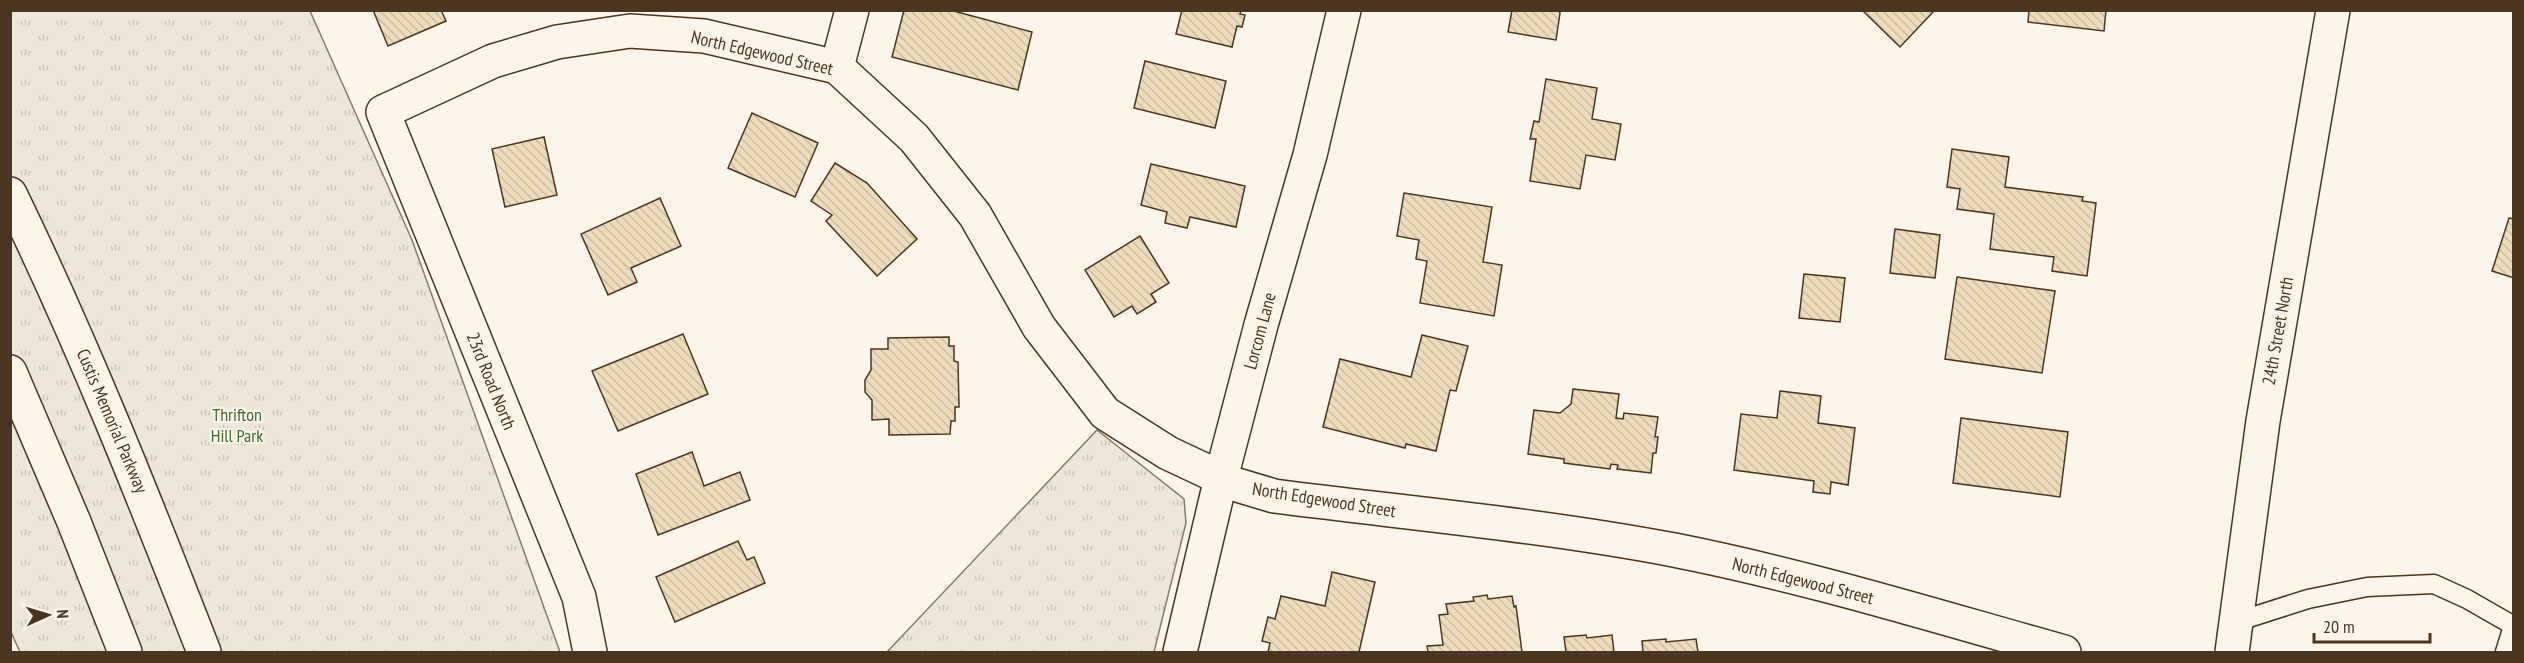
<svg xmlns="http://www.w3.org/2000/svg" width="2524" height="663" viewBox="0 0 2524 663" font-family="'PT Sans Narrow',sans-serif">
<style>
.park{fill:url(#park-tufts);stroke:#887966;stroke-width:1.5}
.building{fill:url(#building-back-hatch);stroke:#4a3520;stroke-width:1.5}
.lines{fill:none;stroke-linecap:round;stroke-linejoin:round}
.lane-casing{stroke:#4a3520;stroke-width:21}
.street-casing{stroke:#4a3520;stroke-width:36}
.secondary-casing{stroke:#4a3520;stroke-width:36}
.highway-casing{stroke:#4a3520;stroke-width:36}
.lane{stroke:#fbf6e9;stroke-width:18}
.street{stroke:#fbf6e9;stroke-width:33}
.secondary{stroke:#fbf6e9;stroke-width:33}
.highway{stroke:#fbf6e9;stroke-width:33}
.labels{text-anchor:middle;stroke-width:4.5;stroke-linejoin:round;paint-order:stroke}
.street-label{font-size:18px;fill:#4a3520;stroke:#fbf6e9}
.park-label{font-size:18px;fill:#436837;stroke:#fbf6e9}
</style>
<defs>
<pattern id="park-tufts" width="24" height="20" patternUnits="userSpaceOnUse" patternTransform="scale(1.5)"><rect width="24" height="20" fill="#ede6d9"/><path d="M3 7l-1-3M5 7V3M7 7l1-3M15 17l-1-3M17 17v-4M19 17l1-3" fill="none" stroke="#cdc6ba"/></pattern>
<pattern id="building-back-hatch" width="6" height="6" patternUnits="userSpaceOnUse" patternTransform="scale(1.5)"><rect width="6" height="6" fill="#ecdcbc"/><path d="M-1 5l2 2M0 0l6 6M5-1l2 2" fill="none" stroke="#ccbda1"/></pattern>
</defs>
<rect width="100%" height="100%" fill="#fbf6e9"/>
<g class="park">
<polygon points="11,11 310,11 412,240 560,652 20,652 11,632"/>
<polygon points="1097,430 1184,499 1186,523 1154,652 887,652"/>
</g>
<g class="building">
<polygon points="373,10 441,10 446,21 388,46"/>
<polygon points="904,10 950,10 1032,32 1018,90 892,57"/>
<polygon points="1182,10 1241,10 1240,14 1245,15 1242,27 1237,26 1232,47 1176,34"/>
<polygon points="1512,10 1558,10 1560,13 1556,40 1508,32"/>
<polygon points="1862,10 1931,10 1933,12 1900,47"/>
<polygon points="2029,10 2106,10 2104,31 2028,22"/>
<polygon points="1145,61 1226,81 1215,128 1134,108"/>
<polygon points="1546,79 1597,88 1592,119 1621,124 1615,160 1586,155 1580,189 1530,181 1536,139 1530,139 1534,121 1539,122"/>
<polygon points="752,113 818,143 795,197 728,168"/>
<polygon points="544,137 557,195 505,207 492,149"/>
<polygon points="1952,149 2009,157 2005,187 2083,197 2082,201 2096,203 2087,276 2052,271 2054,257 1990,249 1994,214 1957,209 1960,189 1947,187"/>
<polygon points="835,163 867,183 917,239 877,276 826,221 832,215 811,201"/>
<polygon points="1151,164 1245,186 1236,227 1190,217 1187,228 1165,223 1167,212 1141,205"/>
<polygon points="1404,193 1492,207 1483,262 1502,265 1494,316 1420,303 1427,261 1416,259 1419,240 1397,236"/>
<polygon points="660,198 681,246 631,268 637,282 608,295 581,234"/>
<polygon points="2509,218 2514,219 2514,278 2492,271"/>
<polygon points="1895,229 1940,235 1935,278 1890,273"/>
<polygon points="1140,236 1169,283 1151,294 1156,302 1137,314 1132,306 1114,317 1085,270"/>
<polygon points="1804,274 1845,278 1840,322 1799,318"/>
<polygon points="1957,277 2055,291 2042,373 1945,359"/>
<polygon points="683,334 708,394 618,431 592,371"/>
<polygon points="1422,335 1468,346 1456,391 1450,390 1436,451 1406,444 1405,448 1323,427 1340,359 1411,377"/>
<polygon points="949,337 949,346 954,346 954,361 958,362 959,407 955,407 955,421 951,421 950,434 889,435 889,419 872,420 872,400 865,392 865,380 871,370 871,349 888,349 888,338"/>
<polygon points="1573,389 1619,394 1616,418 1623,419 1624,413 1658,417 1655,437 1658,437 1656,453 1653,453 1651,473 1617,469 1618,465 1611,464 1610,469 1564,463 1564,459 1528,454 1534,410 1560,413 1571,404"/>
<polygon points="1780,391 1821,396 1818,423 1855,428 1848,485 1831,482 1830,494 1813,492 1814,481 1734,470 1741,414 1777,418"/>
<polygon points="1961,418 2068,432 2060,497 1953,483"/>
<polygon points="692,452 704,486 740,472 750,500 658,535 636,474"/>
<polygon points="738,541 747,560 754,557 765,583 675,622 656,577"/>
<polygon points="1332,572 1375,582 1359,652 1268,652 1270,643 1262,641 1268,617 1275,619 1281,596 1325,606"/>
<polygon points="1487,595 1488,599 1512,596 1514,607 1516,606 1522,652 1428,652 1427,646 1443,645 1439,615 1448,614 1446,604 1474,601 1473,597"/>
<polygon points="1586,635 1587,638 1612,635 1614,652 1566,652 1564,637"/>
<polygon points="1666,639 1666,642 1696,639 1698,652 1643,652 1642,641"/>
</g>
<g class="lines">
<defs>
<g id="lane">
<polyline points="2236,622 2308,599 2367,587 2434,584 2467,599 2514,626"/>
<polyline points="2505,652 2513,626"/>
</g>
<g id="street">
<polyline points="837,67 852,10"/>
<path d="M590 652 579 597 383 112 493 61 557 42 630 31 704 36 837 67 914 138 975 215 1039 327 1105 413 1168 453 1234 484 1274 496C1407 513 1542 525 1674 550 1806 576 1935 616 2064 652"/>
<polyline points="2232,652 2263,421 2333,10"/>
</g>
<polyline id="secondary" points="1180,652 1221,478 1261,325 1310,155 1344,10"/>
<g id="highway">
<path d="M10 194C83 344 144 498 204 652"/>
<polyline points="10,372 74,522 125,652"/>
</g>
</defs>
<use href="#lane" class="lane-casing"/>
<use href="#street" class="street-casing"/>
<use href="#secondary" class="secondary-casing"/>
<use href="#highway" class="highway-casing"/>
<use href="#lane" class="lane"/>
<use href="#street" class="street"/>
<use href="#secondary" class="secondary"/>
<use href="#highway" class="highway"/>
</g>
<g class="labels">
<g class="street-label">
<text transform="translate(762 53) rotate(13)" y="6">North Edgewood Street</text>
<text transform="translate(1260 331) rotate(-75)" y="6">Lorcom Lane</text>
<text transform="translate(2278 331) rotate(-80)" y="6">24th Street North</text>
<text transform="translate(491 381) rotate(68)" y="6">23rd Road North</text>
<text transform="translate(112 421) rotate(67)" y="6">Custis Memorial Parkway</text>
<text transform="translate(1324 500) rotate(9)" y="6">North Edgewood Street</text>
<text transform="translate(1803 581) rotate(14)" y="6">North Edgewood Street</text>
</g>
<g class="park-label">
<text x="237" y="421">Thrifton<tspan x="237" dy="21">Hill Park</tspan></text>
</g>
</g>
<rect width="2524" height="663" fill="none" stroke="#4a3520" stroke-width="24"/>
<g transform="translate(48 615) rotate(86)" stroke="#fbf6e9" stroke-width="4.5" paint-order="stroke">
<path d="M0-4.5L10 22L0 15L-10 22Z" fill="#4a3520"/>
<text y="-9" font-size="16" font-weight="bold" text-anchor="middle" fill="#4a3520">N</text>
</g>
<path d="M2314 633v9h116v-9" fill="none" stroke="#4a3520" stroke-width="3"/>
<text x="2323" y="633" font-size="18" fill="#4a3520" stroke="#fbf6e9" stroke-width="4.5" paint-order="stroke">20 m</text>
</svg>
